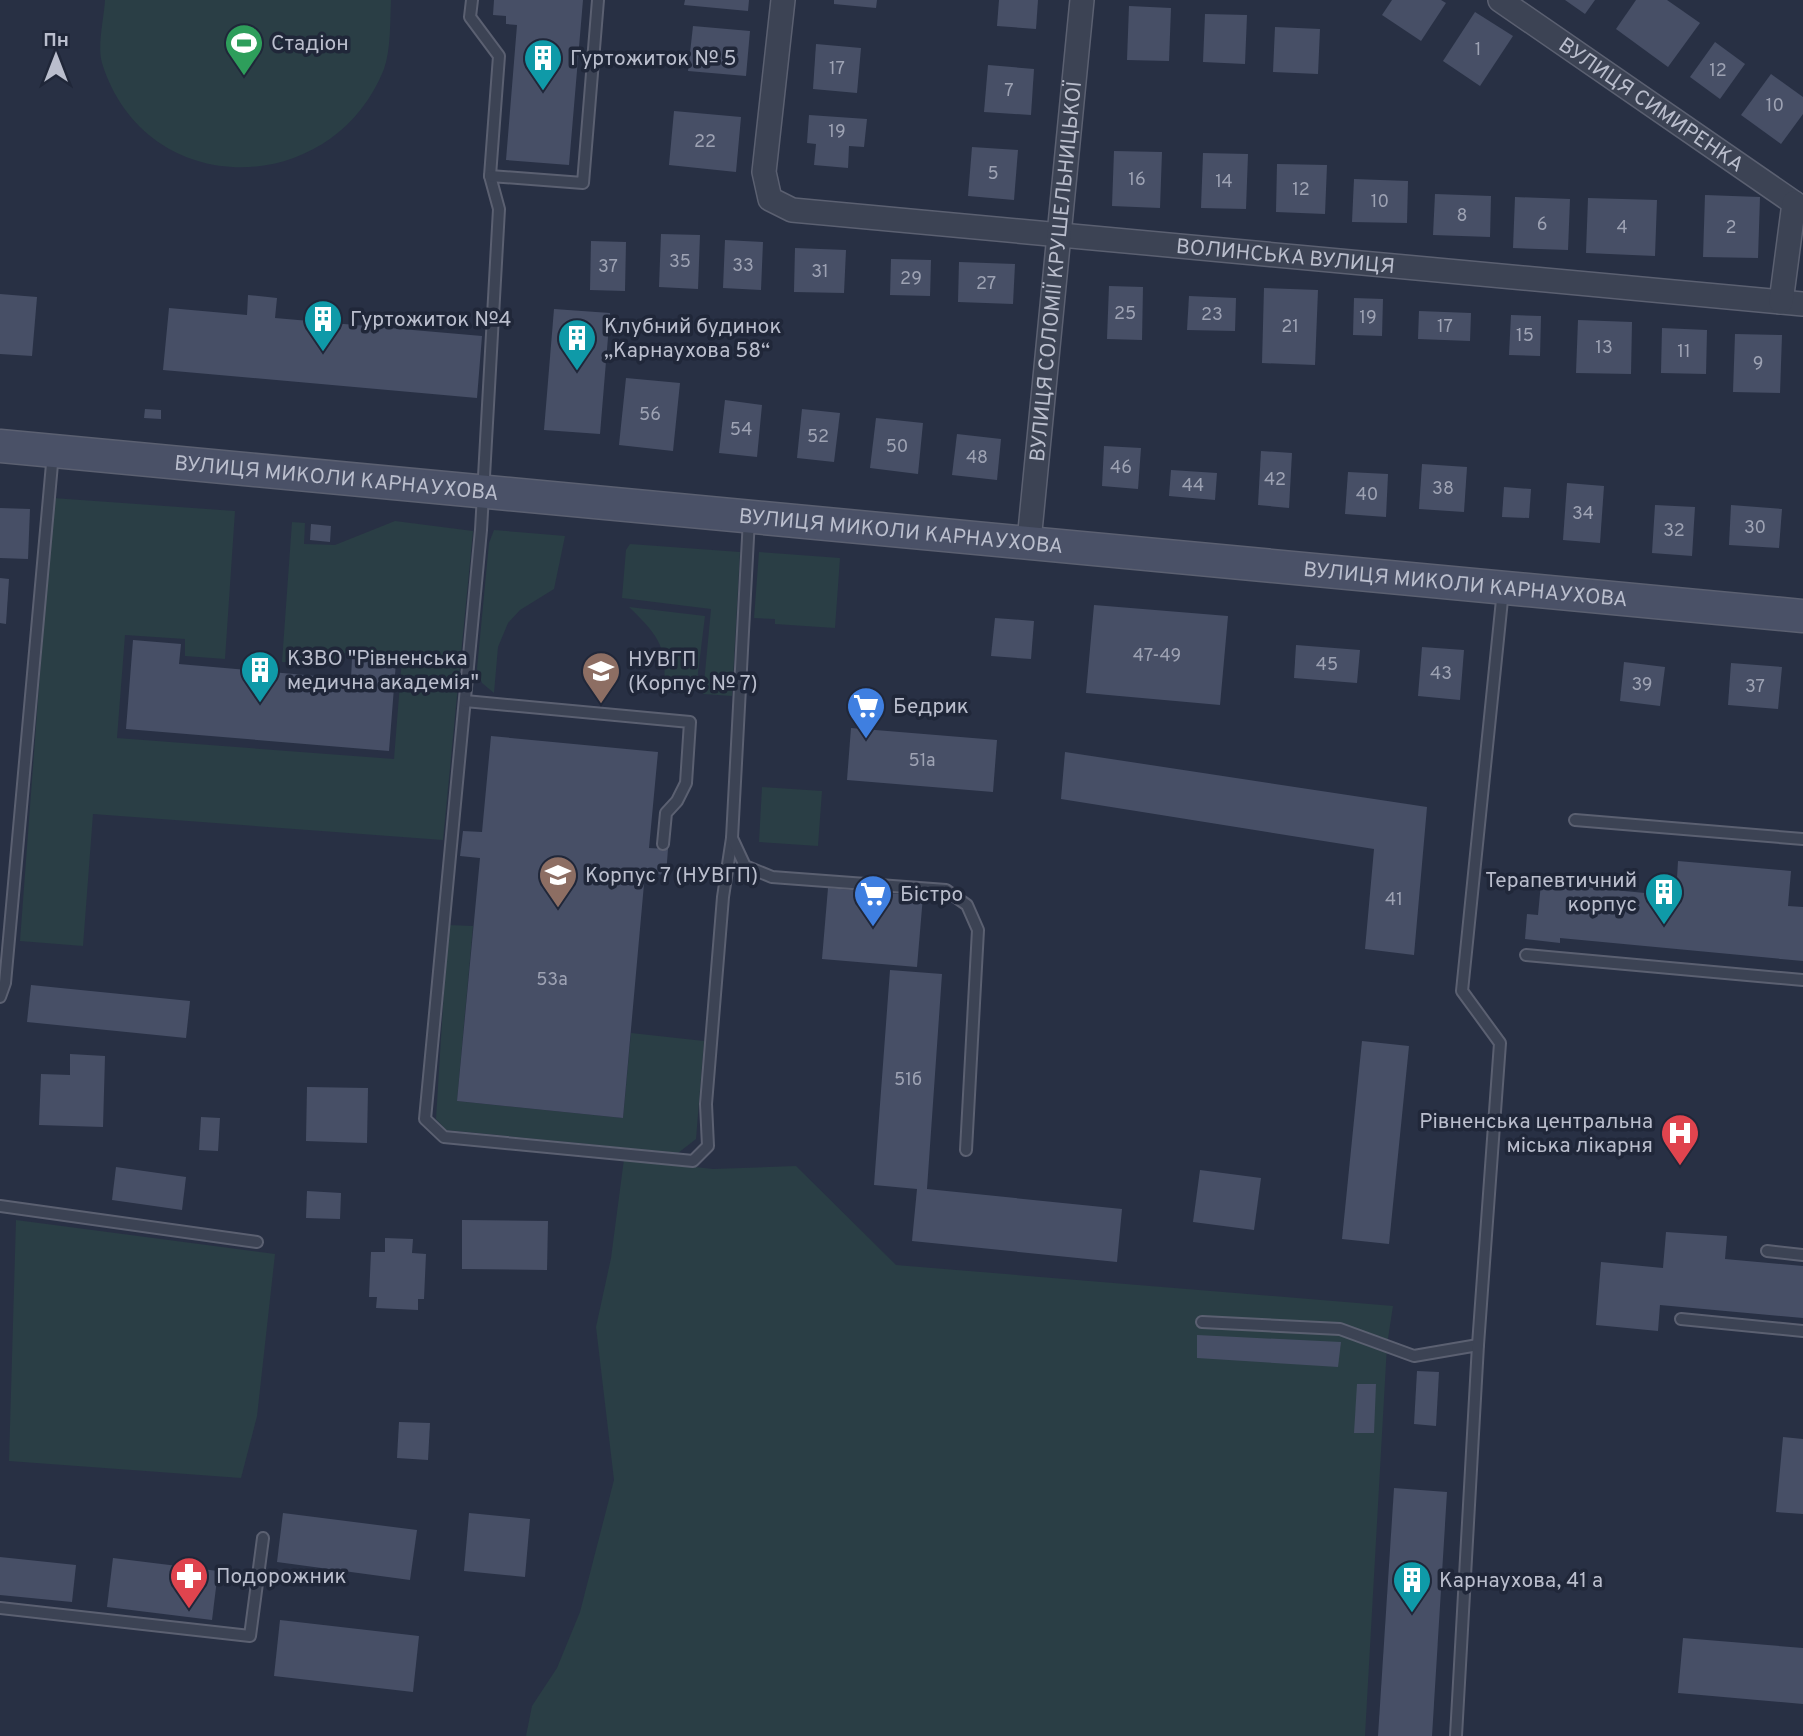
<svg xmlns="http://www.w3.org/2000/svg" width="1803" height="1736" viewBox="0 0 1803 1736" font-family="Overpass,sans-serif">
<style>
.green{fill:#2a3e45}
.building{fill:#474f66}
.lines{fill:none;stroke-linecap:round;stroke-linejoin:round}
.service-casing{stroke:#5b6071;stroke-width:14}
.minor-casing{stroke:#5b6071;stroke-width:26}
.secondary-casing{stroke:#5b6071;stroke-width:35}
.service{stroke:#3c4354;stroke-width:10}
.minor{stroke:#3c4354;stroke-width:23}
.secondary{stroke:#4a5167;stroke-width:32}
.labels{text-anchor:middle;stroke-width:7;stroke-linejoin:round;paint-order:stroke}
.number-label{font-size:18px;fill:#9da2b3}
.poi-label{font-size:21px;fill:#babecd;stroke:#202739;text-anchor:start}
.street-label{font-size:21px;fill:#babecd;stroke:#202739}
</style>
<rect width="100%" height="100%" fill="#283044"/>
<g class="green">
<path d="M105 0H391C390 21 391 49 384 69 332 200 145 202 102 63 97 46 104 18 105 0Z"/>
<polygon points="53,498 235,511 225,659 185,656 185,639 125,635 117,738 394,759 402,658 344,653 342,666 282,662 292,522 305,523 304,544 335,545 395,521 473,531 443,840 93,814 83,946 20,941"/>
<polygon points="494,530 565,536 554,589 520,610 508,623 498,647 494,693 482,683 477,669 489,543"/>
<polygon points="630,544 740,552 732,696 703,694 711,609 622,598 626,550"/>
<polygon points="759,552 840,558 835,628 775,624 775,619 754,618"/>
<path d="M629 607 705 616 696 689 689 694 664 692C667 647 661 638 629 607Z"/>
<polygon points="762,787 822,791 818,846 759,842"/>
<polygon points="448,925 473,926 457,1101 623,1118 631,1033 704,1041 696,1139 678,1153 446,1130 436,1119"/>
<polygon points="624,1159 713,1169 796,1166 896,1265 1393,1306 1387,1345 1365,1736 526,1736 532,1706 557,1668 580,1612 614,1480 596,1327 611,1258"/>
<polygon points="16,1220 275,1254 257,1416 241,1478 9,1461"/>
</g>
<g class="building">
<polygon points="494,0 583,0 569,165 506,160 517,25 506,24 506,16 493,15"/>
<polygon points="685,0 749,0 748,11 684,5"/>
<polygon points="834,0 877,0 876,8 834,4"/>
<polygon points="999,0 1038,0 1036,29 997,26"/>
<polygon points="1392,0 1441,0 1446,3 1421,41 1382,15"/>
<polygon points="1565,0 1595,0 1585,14"/>
<polygon points="1636,0 1667,0 1700,23 1668,67 1616,29"/>
<polygon points="1129,6 1171,8 1169,61 1127,60"/>
<polygon points="1475,12 1513,36 1480,86 1443,61"/>
<polygon points="1205,14 1247,15 1245,64 1203,62"/>
<polygon points="693,26 750,31 746,76 688,71"/>
<polygon points="1275,27 1320,29 1318,74 1273,72"/>
<polygon points="1715,42 1745,64 1720,99 1690,77"/>
<polygon points="816,44 861,48 857,93 813,89"/>
<polygon points="988,65 1034,69 1031,115 984,112"/>
<polygon points="1771,74 1803,97 1803,114 1781,144 1741,115"/>
<polygon points="674,111 741,117 736,172 669,165"/>
<polygon points="809,115 867,119 864,147 849,146 848,168 814,165 816,144 807,143"/>
<polygon points="972,147 1018,150 1014,200 968,196"/>
<polygon points="1114,151 1162,152 1160,208 1112,206"/>
<polygon points="1203,153 1248,154 1246,209 1201,208"/>
<polygon points="1277,164 1327,165 1325,214 1276,212"/>
<polygon points="1354,179 1408,181 1407,223 1352,222"/>
<polygon points="1435,194 1491,196 1490,237 1433,235"/>
<polygon points="1705,195 1760,197 1758,258 1703,257"/>
<polygon points="1515,197 1570,199 1568,250 1513,248"/>
<polygon points="1588,198 1657,200 1655,256 1586,253"/>
<polygon points="661,234 700,235 698,289 659,287"/>
<polygon points="725,240 763,242 761,290 723,288"/>
<polygon points="591,241 626,242 625,291 590,290"/>
<polygon points="795,248 846,250 844,293 794,292"/>
<polygon points="891,259 931,260 930,296 890,295"/>
<polygon points="959,262 1015,264 1013,304 958,302"/>
<polygon points="1109,286 1143,287 1142,340 1107,339"/>
<polygon points="1264,288 1318,290 1315,365 1262,363"/>
<polygon points="0,294 37,297 32,356 0,354"/>
<polygon points="248,295 277,298 275,318 482,336 477,398 163,370 169,308 247,315"/>
<polygon points="1189,296 1236,298 1235,331 1187,330"/>
<polygon points="1354,298 1383,299 1382,336 1353,335"/>
<polygon points="554,309 610,313 600,434 544,430"/>
<polygon points="1419,311 1471,313 1470,341 1418,339"/>
<polygon points="1511,315 1541,316 1540,356 1509,355"/>
<polygon points="1578,320 1632,322 1631,374 1576,373"/>
<polygon points="1662,328 1707,330 1706,374 1661,373"/>
<polygon points="1735,334 1782,335 1780,393 1733,392"/>
<polygon points="626,378 680,383 673,451 619,445"/>
<polygon points="725,400 762,405 757,457 719,453"/>
<polygon points="145,409 161,410 161,419 144,418"/>
<polygon points="802,409 840,413 834,462 797,458"/>
<polygon points="876,418 923,423 918,474 870,468"/>
<polygon points="957,434 1001,439 997,480 952,475"/>
<polygon points="1104,446 1141,448 1138,489 1102,486"/>
<polygon points="1261,451 1292,453 1289,508 1258,505"/>
<polygon points="1422,464 1467,467 1464,512 1419,509"/>
<polygon points="1171,470 1217,473 1215,500 1169,496"/>
<polygon points="1348,472 1388,474 1386,517 1345,514"/>
<polygon points="1567,483 1604,486 1600,543 1563,540"/>
<polygon points="1504,487 1531,489 1529,518 1502,517"/>
<polygon points="1655,505 1695,507 1692,556 1652,553"/>
<polygon points="1731,505 1782,509 1779,548 1729,545"/>
<polygon points="0,508 30,509 28,559 0,558"/>
<polygon points="311,524 331,526 330,542 310,540"/>
<polygon points="0,578 9,579 6,624 0,623"/>
<polygon points="1094,605 1228,616 1220,705 1086,693"/>
<polygon points="995,618 1034,621 1031,659 991,656"/>
<polygon points="133,640 181,644 179,664 351,679 352,658 396,662 389,751 126,729"/>
<polygon points="1296,645 1360,650 1357,683 1294,678"/>
<polygon points="1422,647 1464,650 1460,700 1418,696"/>
<polygon points="1624,662 1665,667 1660,706 1620,701"/>
<polygon points="1731,663 1782,667 1778,709 1728,705"/>
<polygon points="851,728 997,740 993,792 847,780"/>
<polygon points="491,736 658,752 649,848 668,849 666,875 645,873 623,1118 457,1101 480,858 460,856 463,831 482,832"/>
<polygon points="1065,752 1427,807 1414,955 1365,949 1374,849 1061,799"/>
<polygon points="1678,861 1791,871 1788,906 1803,907 1803,961 1560,938 1560,943 1525,939 1527,914 1538,915 1541,883 1676,896"/>
<polygon points="828,888 923,896 917,967 822,959"/>
<polygon points="890,970 942,974 927,1189 1122,1209 1117,1262 912,1241 917,1189 874,1185"/>
<polygon points="31,985 190,1001 186,1038 27,1022"/>
<polygon points="1362,1041 1409,1046 1389,1244 1342,1239"/>
<polygon points="70,1054 105,1056 103,1127 39,1125 41,1074 70,1075"/>
<polygon points="307,1087 368,1088 367,1143 306,1141"/>
<polygon points="201,1117 220,1118 218,1151 199,1150"/>
<polygon points="116,1167 186,1177 182,1210 112,1200"/>
<polygon points="1200,1170 1261,1178 1254,1230 1193,1222"/>
<polygon points="307,1191 341,1193 340,1219 306,1218"/>
<polygon points="462,1220 548,1221 547,1270 462,1269"/>
<polygon points="1666,1232 1727,1236 1725,1259 1803,1266 1803,1318 1660,1305 1658,1331 1596,1325 1601,1262 1663,1268"/>
<polygon points="385,1238 413,1239 412,1253 426,1254 424,1299 418,1299 418,1310 376,1308 377,1297 369,1297 371,1252 385,1252"/>
<polygon points="1197,1335 1341,1342 1338,1367 1197,1358"/>
<polygon points="1417,1371 1439,1372 1436,1426 1414,1424"/>
<polygon points="1357,1384 1376,1384 1374,1433 1354,1433"/>
<polygon points="399,1422 430,1423 428,1460 397,1458"/>
<polygon points="1783,1437 1803,1439 1803,1514 1776,1512"/>
<polygon points="1394,1488 1447,1492 1432,1736 1378,1736"/>
<polygon points="283,1513 417,1530 410,1580 277,1562"/>
<polygon points="469,1513 530,1519 525,1577 464,1571"/>
<polygon points="0,1557 76,1565 72,1602 0,1595"/>
<polygon points="113,1558 218,1571 212,1620 107,1607"/>
<polygon points="280,1620 419,1636 413,1692 274,1676"/>
<polygon points="1683,1638 1803,1648 1803,1704 1678,1693"/>
</g>
<g class="lines">
<defs>
<g id="service">
<polyline points="472,0 470,17 499,56 490,176 499,209 481,530 425,1119 444,1137 693,1161 708,1146 706,1104 723,897 732,838"/>
<polyline points="490,176 583,183 598,0"/>
<polyline points="749,519 732,838 745,866 772,877 946,890 967,905 978,930 966,1150"/>
<polyline points="465,701 690,722 686,783 677,801 666,813 663,844"/>
<polyline points="1575,820 1803,839"/>
<polyline points="1526,955 1803,980"/>
<polyline points="0,997 5,983 53,453"/>
<polyline points="0,1206 257,1242"/>
<polyline points="1767,1251 1803,1255"/>
<polyline points="1681,1319 1803,1331"/>
<polyline points="1202,1322 1340,1329 1414,1356 1478,1345"/>
<polyline points="0,1608 250,1636 263,1538"/>
<polyline points="1456,1736 1478,1345 1500,1043 1462,991 1503,590"/>
</g>
<g id="minor">
<path id="s1" d="M783 0 764 172 770 199 792 210 1803 304"/>
<path id="s2" d="M1500 0 1803 209"/>
<polyline points="1781,302 1794,203"/>
<path id="s3" d="M1029 541 1082 0"/>
</g>
<g id="secondary">
<path id="s4" d="M0 446 1803 616"/>
</g>
</defs>
<use href="#service" class="service-casing"/>
<use href="#minor" class="minor-casing"/>
<use href="#secondary" class="secondary-casing"/>
<use href="#service" class="service"/>
<use href="#minor" class="minor"/>
<use href="#secondary" class="secondary"/>
</g>
<defs>
<symbol id="stadium-pin" viewBox="-11 -11 22 30"><path d="M0 17L-7.5 6A9.5 9.5 0 1 1 7.5 6Z" fill="#2e9e5b" stroke="#202739"/><path d="M0-5a6.5 5 0 1 0 0 10a6.5 5 0 1 0 0-10ZM-3.5-1.8h7v3.6h-7Z" fill="#fff"/></symbol>
<symbol id="building-pin" viewBox="-11 -11 22 30"><path d="M0 17L-7.5 6A9.5 9.5 0 1 1 7.5 6Z" fill="#0f9aa8" stroke="#202739"/><path d="M-4-6H4V6H1V3H-1V6H-4ZM-2.5-4.3h1.7v1.8h-1.7ZM.8-4.3h1.7v1.8H.8ZM-2.5-1h1.7V.8h-1.7ZM.8-1h1.7V.8H.8Z" fill="#fff"/></symbol>
<symbol id="university-pin" viewBox="-11 -11 22 30"><path d="M0 17L-7.5 6A9.5 9.5 0 1 1 7.5 6Z" fill="#8d6e63" stroke="#202739"/><path d="M0-5L7-2L0 1L-7-2ZM-4 1L0 2.5L4 1V4Q0 6-4 4Z" fill="#fff"/></symbol>
<symbol id="supermarket-pin" viewBox="-11 -11 22 30"><path d="M0 17L-7.5 6A9.5 9.5 0 1 1 7.5 6Z" fill="#3f7fe0" stroke="#202739"/><path d="M-6-5.5h2.5l.6 2H6L4.5 2H-2.5L-4.4-4H-6ZM-1.5 3.2a1.3 1.3 0 1 0 .1 0ZM3 3.2a1.3 1.3 0 1 0 .1 0Z" fill="#fff"/></symbol>
<symbol id="hospital-pin" viewBox="-11 -11 22 30"><path d="M0 17L-7.5 6A9.5 9.5 0 1 1 7.5 6Z" fill="#e0444e" stroke="#202739"/><path d="M-5-5h3v3.5h4V-5h3V5h-3V1.5h-4V5h-3Z" fill="#fff"/></symbol>
<symbol id="pharmacy-pin" viewBox="-11 -11 22 30"><path d="M0 17L-7.5 6A9.5 9.5 0 1 1 7.5 6Z" fill="#e0444e" stroke="#202739"/><path d="M-2-6h4v4h4v4h-4v4h-4v-4h-4v-4h4Z" fill="#fff"/></symbol>
</defs>
<g fill-rule="evenodd">
<use href="#stadium-pin" x="222" y="21" width="44" height="60"/>
<use href="#building-pin" x="521" y="36" width="44" height="60"/>
<use href="#building-pin" x="301" y="297" width="44" height="60"/>
<use href="#building-pin" x="555" y="316" width="44" height="60"/>
<use href="#building-pin" x="238" y="648" width="44" height="60"/>
<use href="#university-pin" x="579" y="649" width="44" height="60"/>
<use href="#supermarket-pin" x="844" y="684" width="44" height="60"/>
<use href="#university-pin" x="536" y="853" width="44" height="60"/>
<use href="#building-pin" x="1642" y="870" width="44" height="60"/>
<use href="#supermarket-pin" x="851" y="872" width="44" height="60"/>
<use href="#hospital-pin" x="1658" y="1111" width="44" height="60"/>
<use href="#pharmacy-pin" x="167" y="1554" width="44" height="60"/>
<use href="#building-pin" x="1390" y="1558" width="44" height="60"/>
</g>
<g class="labels">
<g class="number-label">
<text x="1478" y="55">1</text>
<text x="837" y="74">17</text>
<text x="1718" y="76">12</text>
<text x="1009" y="96">7</text>
<text x="1775" y="111">10</text>
<text x="837" y="137">19</text>
<text x="705" y="147">22</text>
<text x="993" y="179">5</text>
<text x="1137" y="185">16</text>
<text x="1224" y="187">14</text>
<text x="1301" y="195">12</text>
<text x="1380" y="207">10</text>
<text x="1462" y="221">8</text>
<text x="1542" y="230">6</text>
<text x="1622" y="233">4</text>
<text x="1731" y="233">2</text>
<text x="680" y="267">35</text>
<text x="743" y="271">33</text>
<text x="608" y="272">37</text>
<text x="820" y="277">31</text>
<text x="911" y="284">29</text>
<text x="986" y="289">27</text>
<text x="1125" y="319">25</text>
<text x="1212" y="320">23</text>
<text x="1368" y="323">19</text>
<text x="1290" y="332">21</text>
<text x="1445" y="332">17</text>
<text x="1525" y="341">15</text>
<text x="1604" y="353">13</text>
<text x="1684" y="357">11</text>
<text x="1758" y="369">9</text>
<text x="650" y="420">56</text>
<text x="741" y="435">54</text>
<text x="818" y="442">52</text>
<text x="897" y="452">50</text>
<text x="977" y="463">48</text>
<text x="1121" y="473">46</text>
<text x="1275" y="485">42</text>
<text x="1193" y="491">44</text>
<text x="1443" y="494">38</text>
<text x="1367" y="500">40</text>
<text x="1583" y="519">34</text>
<text x="1755" y="533">30</text>
<text x="1674" y="536">32</text>
<text x="1157" y="661">47-49</text>
<text x="1327" y="670">45</text>
<text x="1441" y="679">43</text>
<text x="1642" y="690">39</text>
<text x="1755" y="692">37</text>
<text x="922" y="766">51а</text>
<text x="1394" y="905">41</text>
<text x="552" y="985">53а</text>
<text x="908" y="1085">51б</text>
</g>
<g class="poi-label">
<text x="271" y="50">Стадіон</text>
<text x="570" y="65">Гуртожиток № 5</text>
<text x="350" y="326">Гуртожиток №4</text>
<text x="604" y="333">Клубний будинок<tspan x="604" dy="24">„Карнаухова 58“</tspan></text>
<text x="287" y="665">КЗВО "Рівненська<tspan x="287" dy="24">медична академія"</tspan></text>
<text x="628" y="666">НУВГП<tspan x="628" dy="24">(Корпус № 7)</tspan></text>
<text x="893" y="713">Бедрик</text>
<text x="585" y="882">Корпус 7 (НУВГП)</text>
<text x="1637" y="887" text-anchor="end">Терапевтичний<tspan x="1637" dy="24">корпус</tspan></text>
<text x="900" y="901">Бістро</text>
<text x="1653" y="1128" text-anchor="end">Рівненська центральна<tspan x="1653" dy="24">міська лікарня</tspan></text>
<text x="216" y="1583">Подорожник</text>
<text x="1439" y="1587">Карнаухова, 41 а</text>
</g>
<g class="street-label">
<text dy="7" stroke="none"><textPath href="#s2" startOffset="184">ВУЛИЦЯ СИМИРЕНКА</textPath></text>
<text dy="7" stroke="none"><textPath href="#s1" startOffset="721">ВОЛИНСЬКА ВУЛИЦЯ</textPath></text>
<text dy="7" stroke="none"><textPath href="#s3" startOffset="271">ВУЛИЦЯ СОЛОМІЇ КРУШЕЛЬНИЦЬКОЇ</textPath></text>
<text dy="7" stroke="none"><textPath href="#s4" startOffset="338">ВУЛИЦЯ МИКОЛИ КАРНАУХОВА</textPath></text>
<text dy="7" stroke="none"><textPath href="#s4" startOffset="905">ВУЛИЦЯ МИКОЛИ КАРНАУХОВА</textPath></text>
<text dy="7" stroke="none"><textPath href="#s4" startOffset="1472">ВУЛИЦЯ МИКОЛИ КАРНАУХОВА</textPath></text>
</g>
</g>
<g transform="translate(56 56)" stroke="#202739" stroke-width="5" paint-order="stroke">
<path d="M0-5L12 26L0 18L-12 26Z" fill="#babecd"/>
<text y="-10" font-size="19" font-weight="bold" text-anchor="middle" fill="#babecd">Пн</text>
</g>
</svg>
